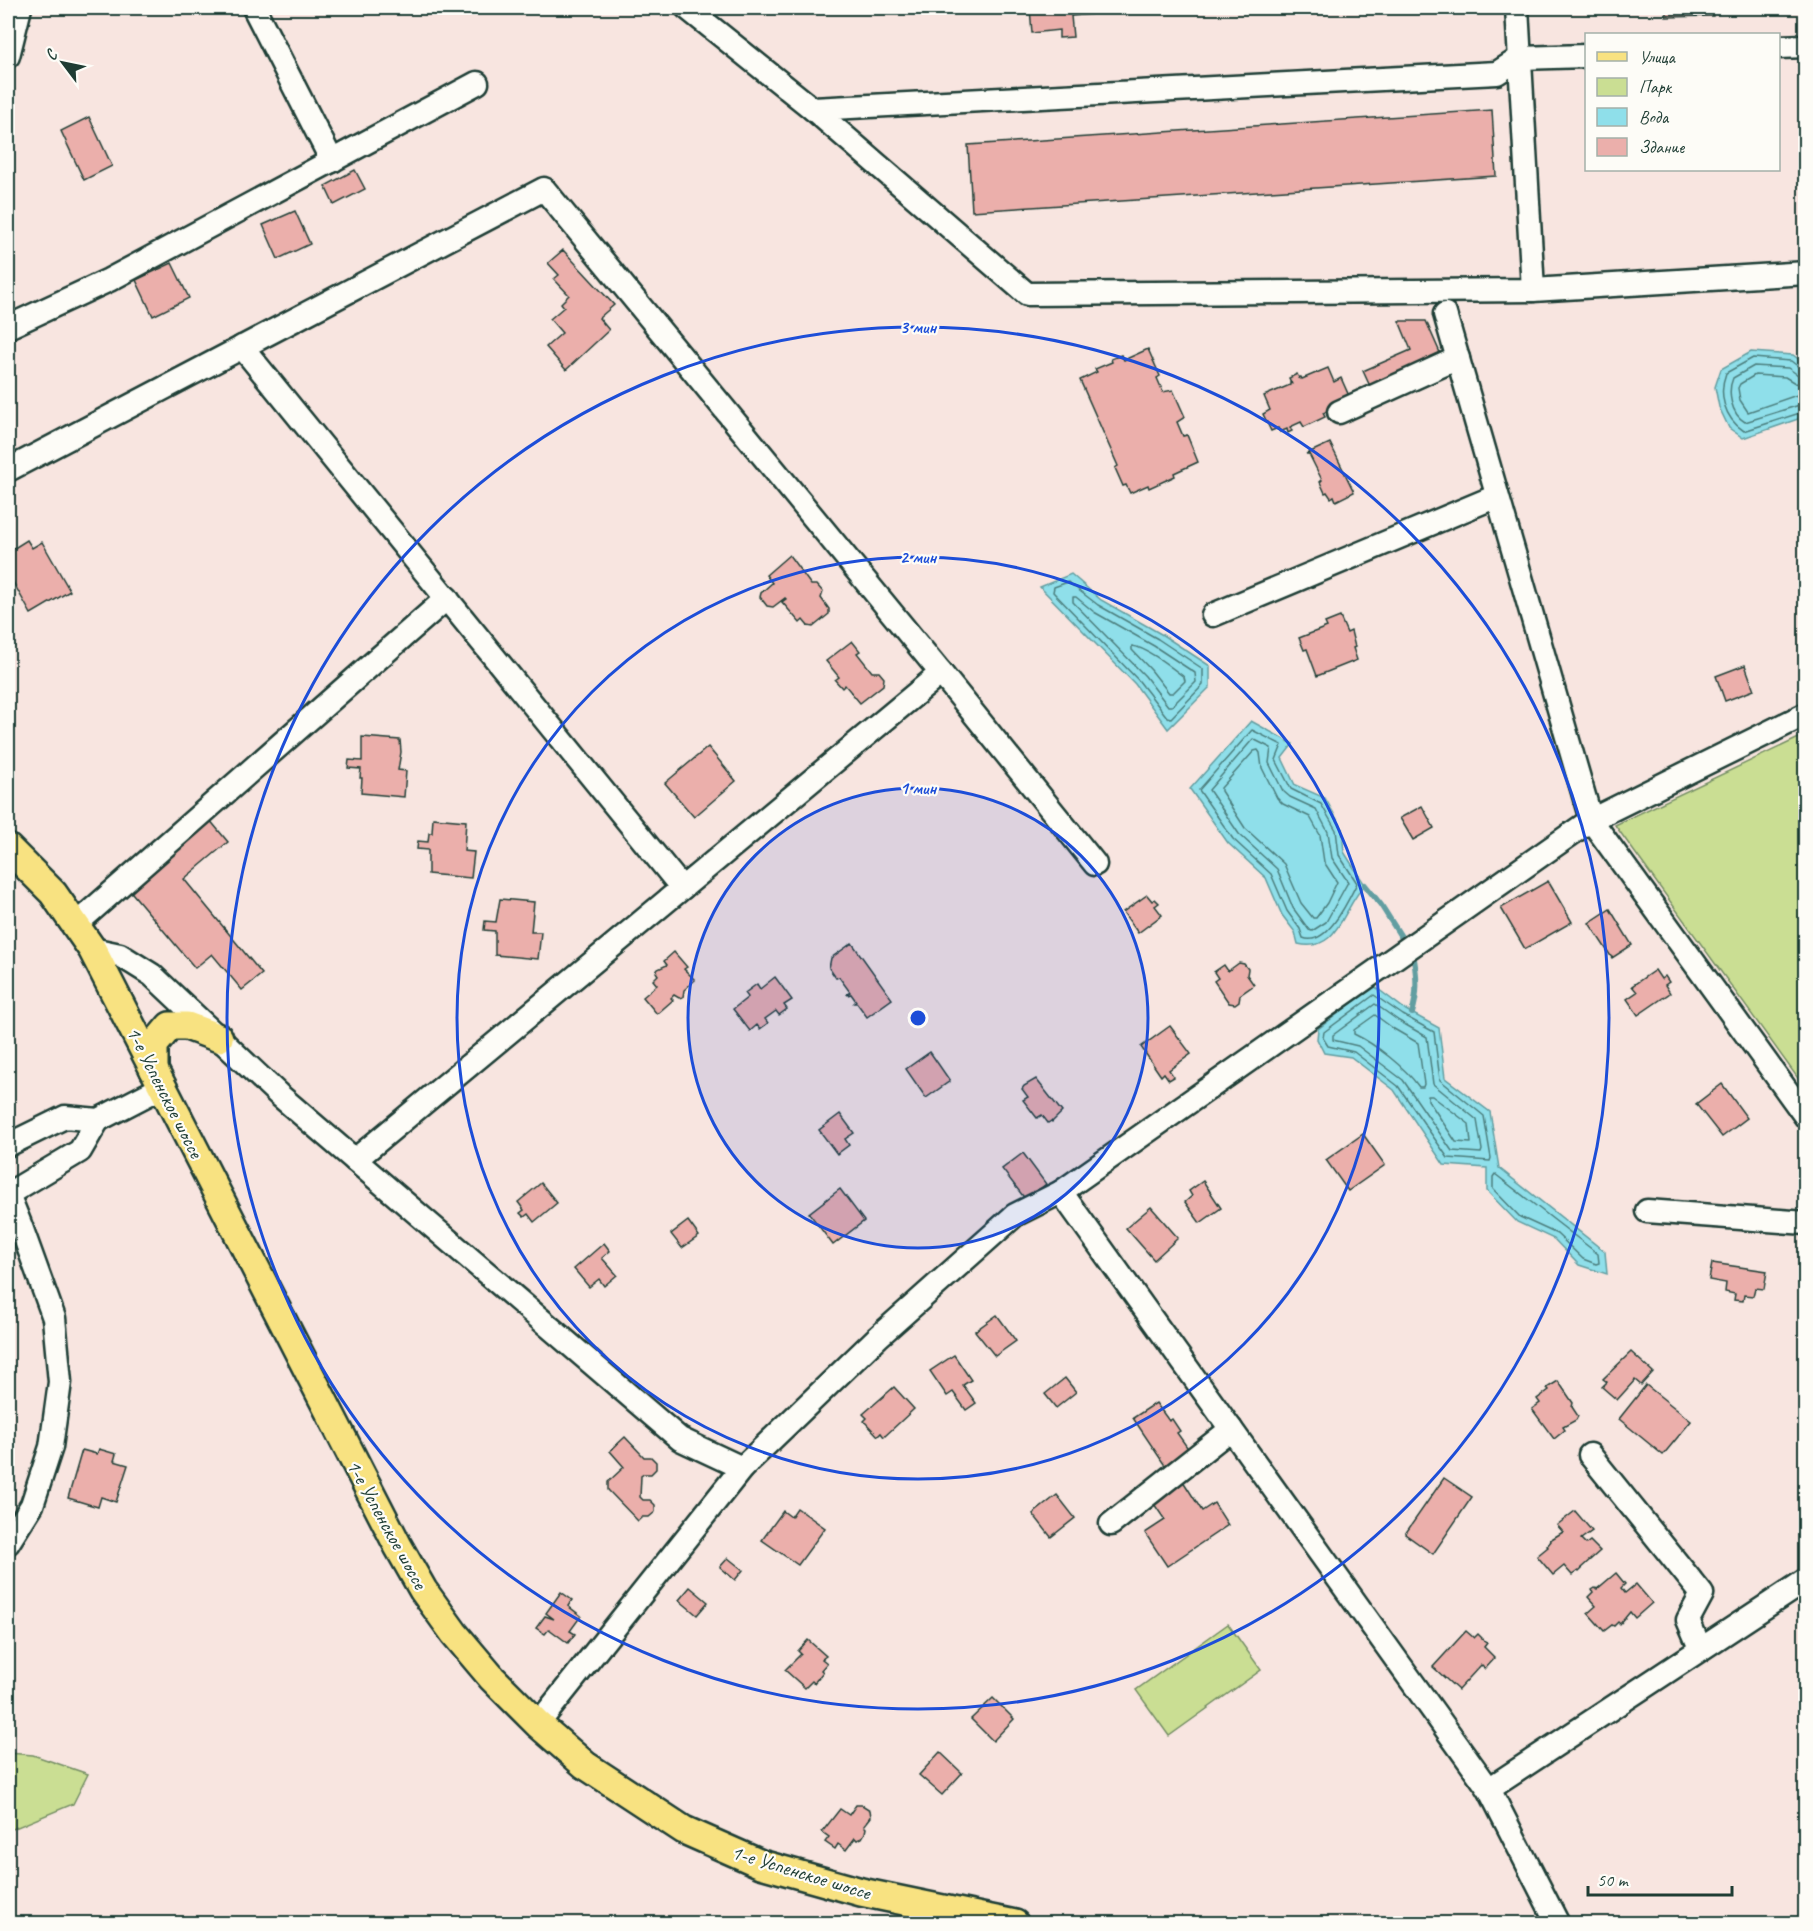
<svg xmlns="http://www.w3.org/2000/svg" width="1813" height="1931" viewBox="0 0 1813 1931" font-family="Caveat,sans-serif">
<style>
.green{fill:#cade93;stroke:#748e64;stroke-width:1.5}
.water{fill:#8fdfea;stroke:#629ea1;stroke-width:1.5}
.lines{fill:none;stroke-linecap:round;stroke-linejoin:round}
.shore{stroke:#4c7e7d;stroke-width:1.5}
.stream{stroke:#629ea1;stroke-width:6}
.building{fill:#ebafab;stroke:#1f3d34;stroke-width:1.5}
.minor-casing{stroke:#1f3d34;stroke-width:27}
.major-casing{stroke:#1f3d34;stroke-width:32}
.minor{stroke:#fdfcf7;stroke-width:22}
.major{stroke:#f8e281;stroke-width:27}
.ring{fill:none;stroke:#1d4ed8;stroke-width:3}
.labels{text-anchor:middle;stroke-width:4.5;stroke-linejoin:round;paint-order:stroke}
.street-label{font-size:21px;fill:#1f3d34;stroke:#fdfcf7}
.centre{fill:#1d4ed8;stroke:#fdfcf7;stroke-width:3}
.ring-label{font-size:18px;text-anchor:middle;font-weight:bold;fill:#1d4ed8;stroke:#fdfcf7;stroke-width:4.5;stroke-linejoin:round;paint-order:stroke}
</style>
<rect width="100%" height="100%" fill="#f8e5e0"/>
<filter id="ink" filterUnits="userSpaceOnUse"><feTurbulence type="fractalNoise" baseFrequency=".0167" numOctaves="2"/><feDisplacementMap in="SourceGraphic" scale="12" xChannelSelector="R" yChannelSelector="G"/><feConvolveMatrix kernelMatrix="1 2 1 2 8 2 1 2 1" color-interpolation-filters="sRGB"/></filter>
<g filter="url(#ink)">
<g class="green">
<polygon points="1805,735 1805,1088 1615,825"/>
<polygon points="1228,1624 1261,1670 1169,1736 1136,1690"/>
<polygon points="8,1753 33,1755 88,1774 73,1804 8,1831"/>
</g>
<g class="water">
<polygon points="1751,352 1793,355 1805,364 1805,414 1804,417 1743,438 1729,428 1719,407 1715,387 1721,369"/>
<polygon points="1071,574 1101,600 1161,634 1210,666 1210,687 1168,729 1135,684 1040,587"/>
<path d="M1251 721 1293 744 1282 758 1295 785 1325 798 1342 828 1344 852 1365 885C1343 906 1339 954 1298 944L1295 932 1282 915 1266 878 1228 843 1190 789Z"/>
<polygon points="1374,986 1406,1010 1439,1028 1445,1078 1490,1112 1499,1168 1605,1252 1607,1274 1579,1265 1554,1239 1517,1222 1487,1191 1487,1168 1444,1165 1394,1090 1351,1057 1324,1053 1317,1039 1318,1029"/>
</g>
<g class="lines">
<g class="shore">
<path d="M1806 368H1800L1791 361 1753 358 1726 373C1718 394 1724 418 1744 431L1806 411"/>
<path d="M1806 376 1798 375 1788 368 1754 366 1733 378C1727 392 1731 414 1745 422L1806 403"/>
<polyline points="1806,385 1795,383 1785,377 1755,375 1740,384 1738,388 1740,400 1748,412 1797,395 1806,394"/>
<polygon points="1068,582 1098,605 1158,639 1203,669 1203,685 1171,718 1167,717 1139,681 1053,592 1054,587"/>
<polygon points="1073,597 1076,597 1094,612 1154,646 1195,673 1196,682 1172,706 1168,706 1145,676 1073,602"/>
<path d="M1132 646C1146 647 1172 668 1184 677L1185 681 1173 693H1169L1151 670 1132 650Z"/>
<path d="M1252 730 1282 745 1276 760 1291 789 1321 804 1336 830 1339 855 1357 883C1349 899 1327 948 1303 938L1300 929 1287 911 1271 874 1233 839 1199 790Z"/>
<polygon points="1253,739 1271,748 1269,763 1283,791 1290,797 1316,809 1328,832 1332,858 1348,882 1326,922 1312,931 1309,930 1293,908 1277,869 1239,834 1209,790"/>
<polygon points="1258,750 1260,753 1262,768 1277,798 1283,804 1310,817 1320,835 1324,862 1337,882 1327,903 1316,918 1313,918 1301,903 1284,864 1245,828 1221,791 1221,788 1254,751"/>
<polygon points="1374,995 1403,1015 1434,1032 1440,1080 1484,1116 1491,1158 1490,1161 1448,1158 1398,1086 1354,1052 1328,1046 1323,1038 1324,1032"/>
<polygon points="1375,1004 1399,1021 1427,1037 1433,1084 1477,1120 1482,1150 1481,1153 1452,1151 1403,1080 1358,1046 1333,1040 1333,1035"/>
<path d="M1375 1015 1394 1029 1418 1043 1424 1084 1423 1087H1419C1405 1067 1375 1044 1354 1034V1030Z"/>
<polygon points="1428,1096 1432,1096 1469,1124 1471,1143 1456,1142 1428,1100"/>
<polygon points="1495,1174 1598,1254 1599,1263 1596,1264 1583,1259 1557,1234 1520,1217 1493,1189 1493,1177"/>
</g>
<g class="stream">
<polyline points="1365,885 1381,905 1405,943"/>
<path d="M1412 1013C1418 994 1417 978 1414 959"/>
</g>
</g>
<g class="building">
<polygon points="1030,8 1093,8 1094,14 1071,16 1073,37 1059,38 1059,30 1032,33"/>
<polygon points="1666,8 1712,8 1713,16 1666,17"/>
<polygon points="1492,110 1496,176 972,211 968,145"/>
<polygon points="89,117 112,166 84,180 61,131"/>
<polygon points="355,170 365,189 334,205 325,186"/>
<polygon points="295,211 310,244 278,259 263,225"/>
<polygon points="563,250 614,305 599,318 609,330 566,370 546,347 562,333 550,319 564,307 561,303 569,295 554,279 559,275 548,263"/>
<polygon points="172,263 189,298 153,316 136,280"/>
<polygon points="1399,321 1426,321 1441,355 1374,395 1363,371 1411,350"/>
<polygon points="1148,349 1160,376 1157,378 1163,392 1173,390 1185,417 1177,422 1183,436 1187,435 1198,462 1174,473 1175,476 1149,488 1148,485 1130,493 1126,485 1123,486 1115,468 1118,466 1080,380 1097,372 1095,369 1112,362 1111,359 1121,355 1124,360"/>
<polygon points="1328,368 1334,382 1341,378 1349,396 1344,403 1323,413 1325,417 1304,427 1301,422 1290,427 1292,431 1288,433 1287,429 1280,432 1278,428 1271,431 1263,414 1270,410 1264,396 1290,385 1290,381 1292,384 1289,378 1297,374 1300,380 1299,377 1301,377 1302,379"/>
<polygon points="1330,443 1354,492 1336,501 1334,496 1331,498 1327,492 1325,493 1320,482 1322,480 1309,454 1306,454"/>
<polygon points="27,540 32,548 42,542 70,591 31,614 8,573 8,552"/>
<polygon points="789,555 811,585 817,585 823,592 821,598 829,609 829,614 813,627 808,626 803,620 800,623 782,602 786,599 785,598 773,607 767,606 760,597 761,593 772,583 766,575"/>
<polygon points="1340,617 1347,633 1351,631 1355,647 1353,648 1357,660 1317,676 1307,649 1304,650 1299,638 1327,627 1325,623"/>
<polygon points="852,641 860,651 857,653 872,672 879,672 884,678 883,685 860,703 845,685 842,688 835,680 839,677 826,661"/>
<polygon points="1745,665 1754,690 1725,701 1716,676"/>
<polygon points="362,737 400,740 401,752 398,770 406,771 404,797 361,793 362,778 360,778 361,769 348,768 349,760 362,761"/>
<polygon points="708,747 736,781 694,817 665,783"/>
<polygon points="1422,806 1434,828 1413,840 1400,818"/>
<polygon points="433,818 466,821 464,851 474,852 471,878 428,874 428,850 417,849 418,841 428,842 429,833 432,833"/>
<polygon points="209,819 228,842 184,879 262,974 242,990 212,954 195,968 127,887"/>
<polygon points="1548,881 1572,922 1525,949 1501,908"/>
<polygon points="1147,895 1152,901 1155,899 1159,903 1155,906 1162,915 1138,933 1123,912"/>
<polygon points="500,899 534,902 531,932 541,932 538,959 495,955 495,931 484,930 485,921 496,922"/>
<polygon points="1610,909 1632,945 1612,958 1589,923"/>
<polygon points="852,943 892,999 867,1017 857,1003 854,1003 856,1001 851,994 848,995 847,994 850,992 839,977 836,978 829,968 831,958"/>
<polygon points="674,952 687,967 684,969 695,980 684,990 683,997 679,998 674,995 671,998 673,1000 657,1014 643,997 657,985 653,980 658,975 656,972 658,969 667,965 664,961"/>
<polygon points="1239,963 1244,964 1248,969 1247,975 1254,985 1240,995 1239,1001 1235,1004 1229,1003 1214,981 1218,978 1214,972 1224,965 1228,971"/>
<polygon points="1655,970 1661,979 1665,976 1669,982 1665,985 1670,993 1638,1015 1627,999 1637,992 1632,986"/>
<polygon points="775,977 792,1000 784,1005 787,1009 779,1015 776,1011 765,1019 768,1023 760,1029 757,1025 750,1031 733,1009 748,997 745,993 757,984 760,989"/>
<polygon points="1170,1026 1191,1054 1169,1070 1174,1077 1169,1080 1164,1073 1161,1076 1141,1047"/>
<polygon points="930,1052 950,1081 926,1098 906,1069"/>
<polygon points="1036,1079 1062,1112 1052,1122 1051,1121 1048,1123 1042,1115 1037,1118 1023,1100 1028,1097 1022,1089 1024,1086"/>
<polygon points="1722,1084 1747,1118 1722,1137 1696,1104"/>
<polygon points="840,1114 854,1133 845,1139 849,1145 837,1154 819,1130"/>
<polygon points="1363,1134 1385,1165 1348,1191 1326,1160"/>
<polygon points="1023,1153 1046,1184 1026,1200 1002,1169"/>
<polygon points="1203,1181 1221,1208 1200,1223 1185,1202 1192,1196 1189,1191"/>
<polygon points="541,1183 557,1203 534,1222 528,1214 524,1217 520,1213 524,1210 518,1202"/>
<polygon points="840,1189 864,1221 833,1245 809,1213"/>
<polygon points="1151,1207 1178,1238 1154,1260 1126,1228"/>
<polygon points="688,1221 699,1236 682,1248 671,1234"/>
<polygon points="604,1243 610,1251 602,1258 617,1275 604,1286 599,1279 589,1287 574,1269"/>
<polygon points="1712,1263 1767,1271 1764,1289 1755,1288 1753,1296 1744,1295 1743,1301 1734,1300 1735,1294 1725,1292 1726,1283 1709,1280"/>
<polygon points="997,1315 1016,1341 995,1356 975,1331"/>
<polygon points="1631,1352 1653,1372 1641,1385 1635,1380 1617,1400 1602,1387 1607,1382 1603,1379"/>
<polygon points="954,1355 971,1380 963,1385 976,1403 966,1410 953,1392 947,1396 930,1371"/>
<polygon points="1065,1378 1076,1392 1056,1408 1045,1394"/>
<polygon points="1558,1381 1573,1403 1572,1407 1578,1416 1576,1420 1563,1427 1565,1430 1554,1439 1532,1409 1540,1403 1537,1399 1549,1390 1547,1388"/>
<polygon points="1646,1385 1691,1421 1663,1455 1619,1419"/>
<polygon points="894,1387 914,1409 884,1437 881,1433 878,1436 864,1421 867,1418 863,1414"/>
<polygon points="1156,1403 1169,1421 1172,1419 1180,1431 1177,1433 1192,1454 1168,1470 1133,1418"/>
<polygon points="625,1437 644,1457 651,1457 656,1462 656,1469 651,1474 644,1474 641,1476 640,1497 643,1500 650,1500 655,1505 655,1512 649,1517 642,1517 638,1521 608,1490 608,1482 624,1467 610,1451"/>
<polygon points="99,1449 116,1454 114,1461 128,1465 116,1502 101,1497 98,1507 68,1498 82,1450 97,1454"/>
<polygon points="1444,1478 1472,1497 1433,1554 1405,1534"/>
<polygon points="1183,1481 1202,1511 1214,1503 1228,1525 1167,1566 1145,1533 1165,1520 1152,1501"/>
<polygon points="1057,1495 1075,1518 1051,1537 1033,1514"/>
<polygon points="797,1508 825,1528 798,1565 762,1540 783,1511 791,1517"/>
<polygon points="1575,1511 1592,1531 1581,1539 1586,1544 1590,1541 1600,1551 1581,1568 1582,1569 1579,1572 1578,1571 1572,1575 1564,1566 1553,1575 1537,1556 1548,1547 1547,1546 1551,1541 1550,1540 1563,1532 1557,1525"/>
<polygon points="728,1558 743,1570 735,1580 720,1567"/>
<polygon points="1616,1573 1625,1584 1621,1588 1625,1593 1636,1584 1652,1603 1635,1618 1630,1612 1620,1624 1618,1622 1614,1626 1612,1625 1604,1631 1588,1613 1596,1606 1588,1597 1593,1592 1592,1590 1595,1588 1597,1589"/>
<polygon points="690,1587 708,1602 697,1615 679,1600"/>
<polygon points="561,1592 572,1600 568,1606 581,1616 570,1631 575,1634 568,1643 549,1629 545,1634 536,1628 545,1616 554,1619 546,1613"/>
<polygon points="1466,1631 1474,1638 1478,1634 1487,1643 1484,1647 1495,1658 1485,1669 1481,1665 1458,1690 1433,1667"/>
<polygon points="808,1640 826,1656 822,1659 827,1663 821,1670 823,1672 814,1683 812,1681 805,1688 785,1670 801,1654 798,1651"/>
<polygon points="993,1698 1014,1719 993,1741 971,1719"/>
<polygon points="940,1752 962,1773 942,1795 919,1775"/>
<polygon points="856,1805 862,1805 870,1810 871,1817 864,1826 866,1828 865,1833 862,1838 857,1840 855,1838 846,1850 838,1844 835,1849 825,1842 829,1837 822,1832 840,1809 849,1815"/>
</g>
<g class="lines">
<defs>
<g id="minor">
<polyline points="254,8 332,161"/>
<polyline points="687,8 813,109"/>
<polyline points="1517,8 1533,290"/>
<polyline points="1778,47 1806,46"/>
<polyline points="8,56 20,8"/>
<polyline points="1586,56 1520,58 1497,73 813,109 1027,294 1533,290 1806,273"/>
<polyline points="1445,314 1591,820 1806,1117"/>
<polyline points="8,327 109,280 477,83"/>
<polyline points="242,347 682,888"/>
<polyline points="1339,412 1458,358"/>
<polyline points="8,470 544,189 941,673 1095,864"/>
<polyline points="1213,615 1497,496"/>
<polyline points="75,925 447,598"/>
<polyline points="92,949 120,955 152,975 278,1094 680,1439 742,1468"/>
<polyline points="8,1145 65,1117 98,1120 162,1087"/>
<polyline points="355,1160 941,673"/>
<polyline points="1061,1192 1591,820 1806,714"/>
<polyline points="8,1194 20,1224 54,1318 60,1382 51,1447 32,1505 8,1543"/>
<polyline points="8,1194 80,1151 98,1120"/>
<polyline points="1647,1211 1806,1223"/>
<polyline points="1590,1455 1702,1594 1688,1620 1700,1648"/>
<polyline points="1111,1524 1231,1429"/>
<polyline points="538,1724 742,1468 878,1337 1015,1215 1061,1192 1489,1789 1558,1924"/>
<polyline points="1489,1789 1806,1580"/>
</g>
<g id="major">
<polyline points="8,848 53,893 92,949 398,1546 423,1590 454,1633 492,1678 538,1724 585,1765 684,1830 761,1864 861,1892 1015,1924"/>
<polyline points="154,1070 154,1045 170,1026 187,1026 219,1038"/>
</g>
</defs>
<use href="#minor" class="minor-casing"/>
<use href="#major" class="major-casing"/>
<use href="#minor" class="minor"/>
<use href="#major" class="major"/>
</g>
</g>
<circle cx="918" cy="1018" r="230" fill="#1d4ed8" fill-opacity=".12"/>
<g class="ring">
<circle cx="918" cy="1018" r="230"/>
<circle cx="918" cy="1018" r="461"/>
<circle cx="918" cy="1018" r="691"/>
</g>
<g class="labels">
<g class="street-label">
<text transform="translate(165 1092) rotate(63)" y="7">1-е Успенское шоссе</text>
<text transform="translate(387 1524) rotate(61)" y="7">1-е Успенское шоссе</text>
<text transform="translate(801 1872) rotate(17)" y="7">1-е Успенское шоссе</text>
</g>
</g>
<circle cx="918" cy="1018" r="9" class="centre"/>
<g class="ring-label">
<text x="918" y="333">3 мин</text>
<text x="918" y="563">2 мин</text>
<text x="918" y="794">1 мин</text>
</g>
<rect width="1813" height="1931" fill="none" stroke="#fdfcf7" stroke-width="30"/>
<rect x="15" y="15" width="1783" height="1901" fill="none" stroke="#1f3d34" stroke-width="2" filter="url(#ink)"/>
<rect x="1585" y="33" width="195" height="138" fill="#fdfcf7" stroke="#a4b0a9" stroke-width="1.5"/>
<rect x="1597" y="52" width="30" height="9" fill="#f8e281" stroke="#a4b0a9" stroke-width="1.5"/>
<text x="1639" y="63" font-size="18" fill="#1f3d34">Улица</text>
<rect x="1597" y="78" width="30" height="18" fill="#cade93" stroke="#a4b0a9" stroke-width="1.5"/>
<text x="1639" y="93" font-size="18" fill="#1f3d34">Парк</text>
<rect x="1597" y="108" width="30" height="18" fill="#8fdfea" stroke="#a4b0a9" stroke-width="1.5"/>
<text x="1639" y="123" font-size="18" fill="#1f3d34">Вода</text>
<rect x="1597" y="138" width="30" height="18" fill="#ebafab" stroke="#a4b0a9" stroke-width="1.5"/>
<text x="1639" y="153" font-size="18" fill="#1f3d34">Здание</text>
<g transform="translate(63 63) rotate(302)" stroke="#fdfcf7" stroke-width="4.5" paint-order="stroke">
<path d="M0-4.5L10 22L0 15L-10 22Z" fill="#1f3d34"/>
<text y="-9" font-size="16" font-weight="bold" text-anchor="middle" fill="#1f3d34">С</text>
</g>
<path d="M1588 1886v9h144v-9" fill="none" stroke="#1f3d34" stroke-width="3"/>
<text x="1597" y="1886" font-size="18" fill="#1f3d34" stroke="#fdfcf7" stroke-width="4.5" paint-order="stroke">50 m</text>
</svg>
